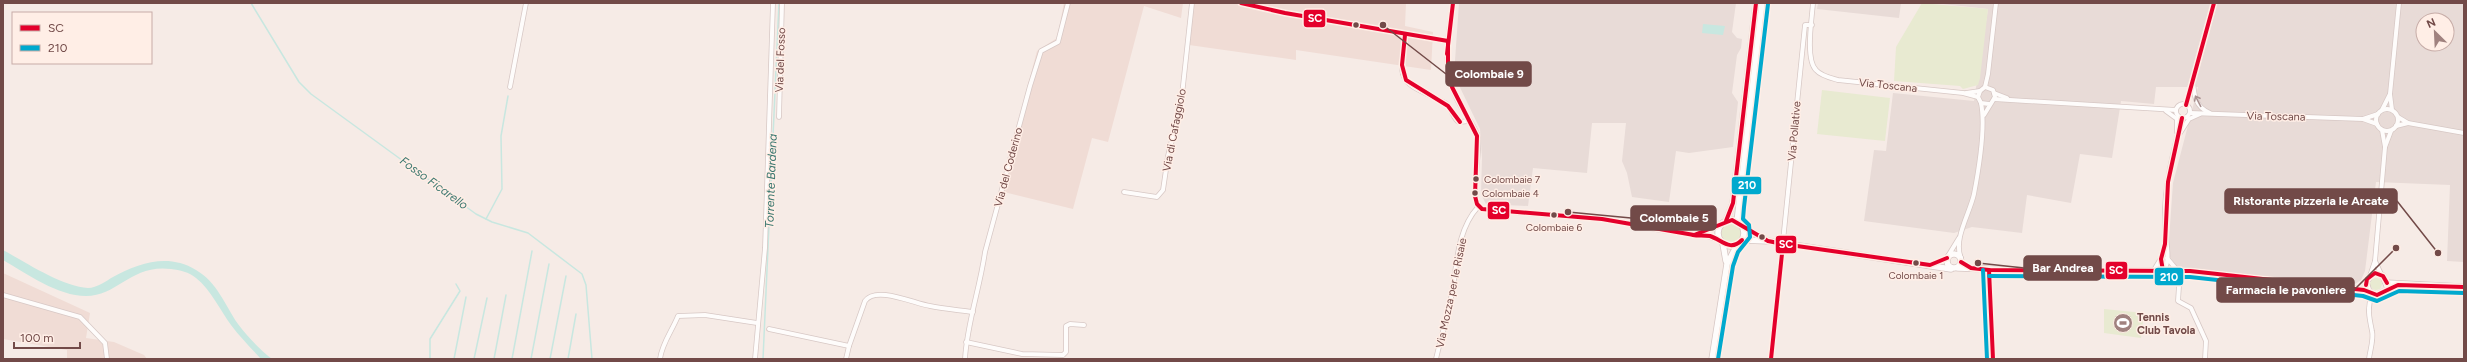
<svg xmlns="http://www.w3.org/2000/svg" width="2467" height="362" viewBox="0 0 2467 362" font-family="Figtree,sans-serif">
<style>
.residential{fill:#f0dcd5}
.industrial{fill:#e8dbd7;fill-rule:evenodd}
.grass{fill:#e8ead1}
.water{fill:#c8e7e0}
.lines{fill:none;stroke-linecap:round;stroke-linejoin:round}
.stream{stroke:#c8e7e0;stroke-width:1.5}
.street-casing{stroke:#d7c8c5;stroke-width:5.5}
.secondary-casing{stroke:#d6c6c3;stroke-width:7}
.street{stroke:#fefcfb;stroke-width:4}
.secondary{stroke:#fefcfb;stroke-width:5.5}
.bus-1-casing{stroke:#ffeee6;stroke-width:7}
.bus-2-casing{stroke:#ffeee6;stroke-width:7}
.bus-1{stroke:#e4002b;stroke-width:4}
.bus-2{stroke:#00a9ce;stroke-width:4}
.oneway{stroke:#aa9190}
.bus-dot{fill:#724a48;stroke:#ffeee6;stroke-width:1.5}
.labels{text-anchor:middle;stroke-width:3;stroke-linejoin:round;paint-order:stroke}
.bus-label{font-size:10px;fill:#724a48;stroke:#ffeee6;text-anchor:start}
.street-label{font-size:11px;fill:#724a48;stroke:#ffeee6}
.poi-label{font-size:11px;font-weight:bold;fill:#724a48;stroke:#ffeee6;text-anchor:start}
.water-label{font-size:12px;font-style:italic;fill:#3c7870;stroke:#ffeee6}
.leader{fill:none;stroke:#724a48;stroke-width:1.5}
.callout-dot{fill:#724a48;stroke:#ffeee6;stroke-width:1.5}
.callout{fill:#724a48;stroke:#724a48;stroke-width:1.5}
.callout-label{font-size:12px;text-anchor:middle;font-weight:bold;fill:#fff}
.line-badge{stroke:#ffeee6;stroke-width:1.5}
.badge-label{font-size:11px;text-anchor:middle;font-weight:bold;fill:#fff}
</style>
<rect width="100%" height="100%" fill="#f6ebe6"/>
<g class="residential">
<polygon points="1064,3 1183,3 1181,18 1144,6 1108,142 1092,138 1073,209 1000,191 1037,51 1057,38"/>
<polygon points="1191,3 1406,3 1405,26 1433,32 1431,70 1296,50 1296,60 1189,45"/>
<polygon points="3,273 90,313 86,338 114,342 144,355 147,359 67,359 67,350 3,339"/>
</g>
<g class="industrial">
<polygon points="1459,3 1736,3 1732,32 1737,38 1742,39 1741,48 1737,55 1732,93 1738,102 1733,147 1689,153 1676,151 1669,202 1632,197 1627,173 1622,161 1626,123 1592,123 1587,173 1533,168 1528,206 1486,204 1481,194 1482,158 1480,129 1454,75"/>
<polygon points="1818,3 1901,3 1899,18 1817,9"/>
<path d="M1933 3H2464V262L2447 261 2450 185 2376 182 2365 271 2361 280 2352 286 2177 267 2168 254 2173 183 2198 87H2156L2154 104 2121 101 2112 158 2080 154 2071 203 2027 195 2022 233 1972 227 1954 233 1864 221 1874 150 1886 151 1893 93 1974 101 1988 9ZM2423 20H2447V44H2423Z"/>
</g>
<g class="grass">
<polygon points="1922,3 1988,9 1980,78 1978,85 1963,89 1960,86 1894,81 1896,47"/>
<polygon points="1822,90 1890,98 1885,141 1817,134"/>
<circle cx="1731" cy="233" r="11"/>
<circle cx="2376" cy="284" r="6"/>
<polygon points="2104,309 2144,313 2141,338 2104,333"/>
</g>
<g class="water">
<polygon points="1703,24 1725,26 1723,35 1702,33"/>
<path d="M3 250C25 262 63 287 88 288 97 288 106 281 113 277 139 263 168 253 196 270 217 282 225 305 238 324 248 337 259 349 272 359H261C251 348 240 337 231 325 220 310 211 290 196 278 189 272 180 270 171 269 131 264 118 296 86 296 58 296 27 274 3 260Z"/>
</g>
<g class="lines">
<g class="stream">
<polyline points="251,3 299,82 311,94 476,214 492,222 528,233 582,274 586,285 592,359"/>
<polyline points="486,219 502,189 501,136 508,96"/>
<polyline points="430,359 430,339 460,291 456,284"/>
<polyline points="454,359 466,297"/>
<polyline points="474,359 487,298"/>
<polyline points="494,359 506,295"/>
<polyline points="512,359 532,251"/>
<polyline points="531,359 549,264"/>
<polyline points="550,359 566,276"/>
<polyline points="568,359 576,314"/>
<polyline points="763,359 779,3"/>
</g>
<defs>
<g id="street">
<polyline points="1241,3 1285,13 1448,41"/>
<path d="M1453 3C1448 39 1441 66 1457 99 1462 110 1476 127 1478 137 1480 153 1471 196 1478 207L1487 210 1612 220 1660 230 1707 236 1720 240"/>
<path d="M1813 3C1812 18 1805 59 1816 70 1821 76 1831 78 1838 80L1963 93 1978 97"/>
<path d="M1405 35C1397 87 1402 81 1445 103 1452 107 1452 118 1459 122L1469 121"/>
<path d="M2193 81C2194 95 2195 107 2210 113"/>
<polyline points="510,87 526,3"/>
<polyline points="1985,87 1988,74 1996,3"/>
<polyline points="1966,93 1980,91"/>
<polyline points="1994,93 2007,98"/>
<polyline points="1994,99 2176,110"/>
<circle cx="2183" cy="111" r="7"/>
<polyline points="2186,105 2214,3"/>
<circle cx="2387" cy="120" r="11"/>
<polyline points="2382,110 2390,94"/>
<polyline points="2392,110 2390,94 2399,3"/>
<polyline points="2166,111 2177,119 2177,132"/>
<polyline points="2190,113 2363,119 2378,114"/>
<polyline points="1984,115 1995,97 1993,90 1985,87 1980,91 1978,97 1981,103 1989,104"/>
<polyline points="779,117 782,3"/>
<polyline points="2398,117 2408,123 2464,133"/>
<polyline points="2363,119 2377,124"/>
<polyline points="2396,126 2408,123"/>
<polyline points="2382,130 2385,147"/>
<polyline points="2180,133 2189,119 2200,114"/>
<polyline points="1124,192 1157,197 1163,190 1168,156 1181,104 1192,3"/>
<polyline points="1696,234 1721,224"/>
<path d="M2165 244 2161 259 2163 271C2172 262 2165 239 2165 227 2163 190 2173 153 2182 118"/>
<polyline points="1948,256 1959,238"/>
<path d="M1961 258C1953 239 1970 213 1974 194 1979 168 1986 128 1981 103"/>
<polyline points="2167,258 2177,270"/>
<polyline points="2375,261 2381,274"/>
<polyline points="1989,270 1993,359"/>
<polyline points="2154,270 2160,260"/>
<polyline points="2180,271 2178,301 2191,308 2206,341 2205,359"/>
<polyline points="2370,276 2375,261 2385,147 2391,131"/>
<polyline points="3,295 80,317 105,343 107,359"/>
<path d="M769 329 849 346 865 301C876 285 915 304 930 306 944 309 959 310 973 312"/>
<polyline points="966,342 1022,354 1063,355 1066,352 1066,326 1070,324 1084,325"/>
<path d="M660 359C662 343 672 331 678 316L705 315 757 323"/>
<polyline points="755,359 765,248 773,3"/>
<polyline points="846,359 849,346"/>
<path d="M965 359C967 323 980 288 985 252L1030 86 1041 51 1058 42 1068 3"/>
<path d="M1436 359C1441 337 1448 315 1452 293 1457 264 1457 230 1478 207"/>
<polyline points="1771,359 1805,25 1812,25"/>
<path d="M2369 359C2370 350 2374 339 2372 331 2369 317 2367 308 2372 294"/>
</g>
<g id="secondary">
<circle cx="1731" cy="233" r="13"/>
<polyline points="1726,221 1733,203 1756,3"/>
<polyline points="1737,222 1762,3"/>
<polyline points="1743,227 1766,240"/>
<polyline points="1742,240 1768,241 1951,269"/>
<polyline points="1723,244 1726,261"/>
<circle cx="1954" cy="261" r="7"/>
<polyline points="1958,268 2017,270 2190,271 2364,290 2377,295 2398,285"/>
<polyline points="2387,283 2464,287"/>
<polyline points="2369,292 2366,282 2372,274 2377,273 2383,276 2387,286"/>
<polyline points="1712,359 1727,264 1737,245"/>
</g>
</defs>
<use href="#street" class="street-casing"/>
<use href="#secondary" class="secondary-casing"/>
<use href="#street" class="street"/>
<use href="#secondary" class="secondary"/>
<defs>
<g id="bus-1">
<polyline points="1241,3 1285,13 1448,41"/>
<polyline points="1405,35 1402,65 1406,80 1448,106 1460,122"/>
<polyline points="1448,41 1448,70 1452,87 1477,136 1475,196 1477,204 1482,209 1602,219 1694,235 1732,220 1768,241 1783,244 1930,265 1947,258"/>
<polyline points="1447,54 1453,3"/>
<polyline points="2186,105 2214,3"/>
<polyline points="1726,221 1733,203 1756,3"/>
<path d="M1693 235C1698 236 1704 235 1710 236 1722 240 1730 252 1742 240"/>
<polyline points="1961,262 1971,268 1989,270 2190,271 2364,290 2377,295 2398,285 2464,287"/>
<polyline points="1989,270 1993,359"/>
<polyline points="2163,271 2161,259 2165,244 2168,182 2182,118"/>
<polyline points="2366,285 2367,279 2375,273 2383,276 2387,283"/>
<polyline points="1771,359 1783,244"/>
</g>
<g id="bus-2">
<polyline points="1983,270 1987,359"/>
<polyline points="1989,276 2190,277 2363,296 2377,301 2399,291 2464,293"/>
<polyline points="1718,359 1733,266 1738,252 1750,237 1749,225 1743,219 1744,207 1768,4"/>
</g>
</defs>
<use href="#bus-1" class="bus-1-casing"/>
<use href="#bus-2" class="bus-2-casing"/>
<use href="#bus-1" class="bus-1"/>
<use href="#bus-2" class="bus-2"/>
</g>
<defs><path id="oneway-shaft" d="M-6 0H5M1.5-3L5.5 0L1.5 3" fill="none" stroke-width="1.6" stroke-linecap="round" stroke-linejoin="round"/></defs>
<use class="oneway" href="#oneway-shaft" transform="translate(2198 101) rotate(-117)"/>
<defs>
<symbol id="stadium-disc" viewBox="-11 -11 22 22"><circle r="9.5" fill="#a0827f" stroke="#ffeee6"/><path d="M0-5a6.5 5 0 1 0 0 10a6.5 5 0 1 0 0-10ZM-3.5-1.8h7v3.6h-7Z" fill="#fff"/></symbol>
</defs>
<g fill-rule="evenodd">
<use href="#stadium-disc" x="2112" y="312" width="22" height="22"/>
</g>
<g class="bus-dot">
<circle cx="1356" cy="25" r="3.5"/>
<circle cx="1476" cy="179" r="3.5"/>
<circle cx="1475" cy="193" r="3.5"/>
<circle cx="1554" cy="215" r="3.5"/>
<circle cx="1762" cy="237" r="3.5"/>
<circle cx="1916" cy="263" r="3.5"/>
</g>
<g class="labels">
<g class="bus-label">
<text x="1484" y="183">Colombaie 7</text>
<text x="1482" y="197">Colombaie 4</text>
<text x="1554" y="231" text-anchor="middle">Colombaie 6</text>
<text x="1916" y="279" text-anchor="middle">Colombaie 1</text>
</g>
<g class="street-label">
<text transform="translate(780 60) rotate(-88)" y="4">Via del Fosso</text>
<text transform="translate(1888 85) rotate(6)" y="4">Via Toscana</text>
<text transform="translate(2276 116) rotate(1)" y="4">Via Toscana</text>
<text transform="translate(1174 130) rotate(-79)" y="4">Via di Cafaggiolo</text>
<text transform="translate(1794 131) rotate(-85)" y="4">Via Pollative</text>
<text transform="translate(1008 167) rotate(-75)" y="4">Via del Coderino</text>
<text transform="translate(1451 293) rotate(-78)" y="4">Via Mozza per le Risaie</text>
</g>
<g class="poi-label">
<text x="2137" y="321">Tennis<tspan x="2137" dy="13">Club Tavola</tspan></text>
</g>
<g class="water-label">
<text transform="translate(771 181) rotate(-88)" y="4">Torrente Bardena</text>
<text transform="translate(434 183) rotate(36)" y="4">Fosso Ficarello</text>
</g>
</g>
<path class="leader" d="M1383 25L1446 74M2438 253L2397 201M1568 212L1631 218M1978 263L2024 268M2396 248L2354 290"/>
<g class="callout-dot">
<circle cx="1383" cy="25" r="4"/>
<circle cx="2438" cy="253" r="4"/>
<circle cx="1568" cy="212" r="4"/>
<circle cx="1978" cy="263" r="4"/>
<circle cx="2396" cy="248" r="4"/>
</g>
<g class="callout">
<rect x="1446" y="62" width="85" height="24" rx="4"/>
<rect x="2225" y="189" width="172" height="24" rx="4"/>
<rect x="1631" y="206" width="85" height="24" rx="4"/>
<rect x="2024" y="256" width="77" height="24" rx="4"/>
<rect x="2217" y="278" width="137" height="24" rx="4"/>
</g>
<g class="callout-label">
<text x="1489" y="78">Colombaie 9</text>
<text x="2311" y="205">Ristorante pizzeria le Arcate</text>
<text x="1674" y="222">Colombaie 5</text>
<text x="2063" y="272">Bar Andrea</text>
<text x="2286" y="294">Farmacia le pavoniere</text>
</g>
<g class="line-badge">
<rect x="1303" y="9" width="23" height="19" rx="4" fill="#e4002b"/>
<rect x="1731" y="176" width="31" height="19" rx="4" fill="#00a9ce"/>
<rect x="1487" y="201" width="23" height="19" rx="4" fill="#e4002b"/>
<rect x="1775" y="235" width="22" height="19" rx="4" fill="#e4002b"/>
<rect x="2105" y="261" width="23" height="19" rx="4" fill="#e4002b"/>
<rect x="2154" y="267" width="30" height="19" rx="4" fill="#00a9ce"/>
</g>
<g class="badge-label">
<text x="1315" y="22">SC</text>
<text x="1747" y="189">210</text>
<text x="1499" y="214">SC</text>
<text x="1786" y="248">SC</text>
<text x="2116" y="274">SC</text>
<text x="2169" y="281">210</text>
</g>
<rect width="2467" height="362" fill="none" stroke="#724a48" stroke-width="8"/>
<rect x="12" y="12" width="140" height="52" fill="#ffeee6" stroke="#c7aca7"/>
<rect x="20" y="25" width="20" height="6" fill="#e4002b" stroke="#c7aca7"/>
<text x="48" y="32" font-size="12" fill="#724a48">SC</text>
<rect x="20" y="45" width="20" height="6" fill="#00a9ce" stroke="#c7aca7"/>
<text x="48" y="52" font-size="12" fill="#724a48">210</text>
<g transform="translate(2435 32) rotate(336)"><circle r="19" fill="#ffeee6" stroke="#c7aca7"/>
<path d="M0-3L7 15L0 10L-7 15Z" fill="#a0827f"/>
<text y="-6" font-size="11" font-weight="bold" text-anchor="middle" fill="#724a48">N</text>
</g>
<path d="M14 342v6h66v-6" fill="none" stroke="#724a48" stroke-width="2"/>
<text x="20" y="342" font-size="12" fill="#724a48" stroke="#ffeee6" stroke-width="3" paint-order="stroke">100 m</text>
</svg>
